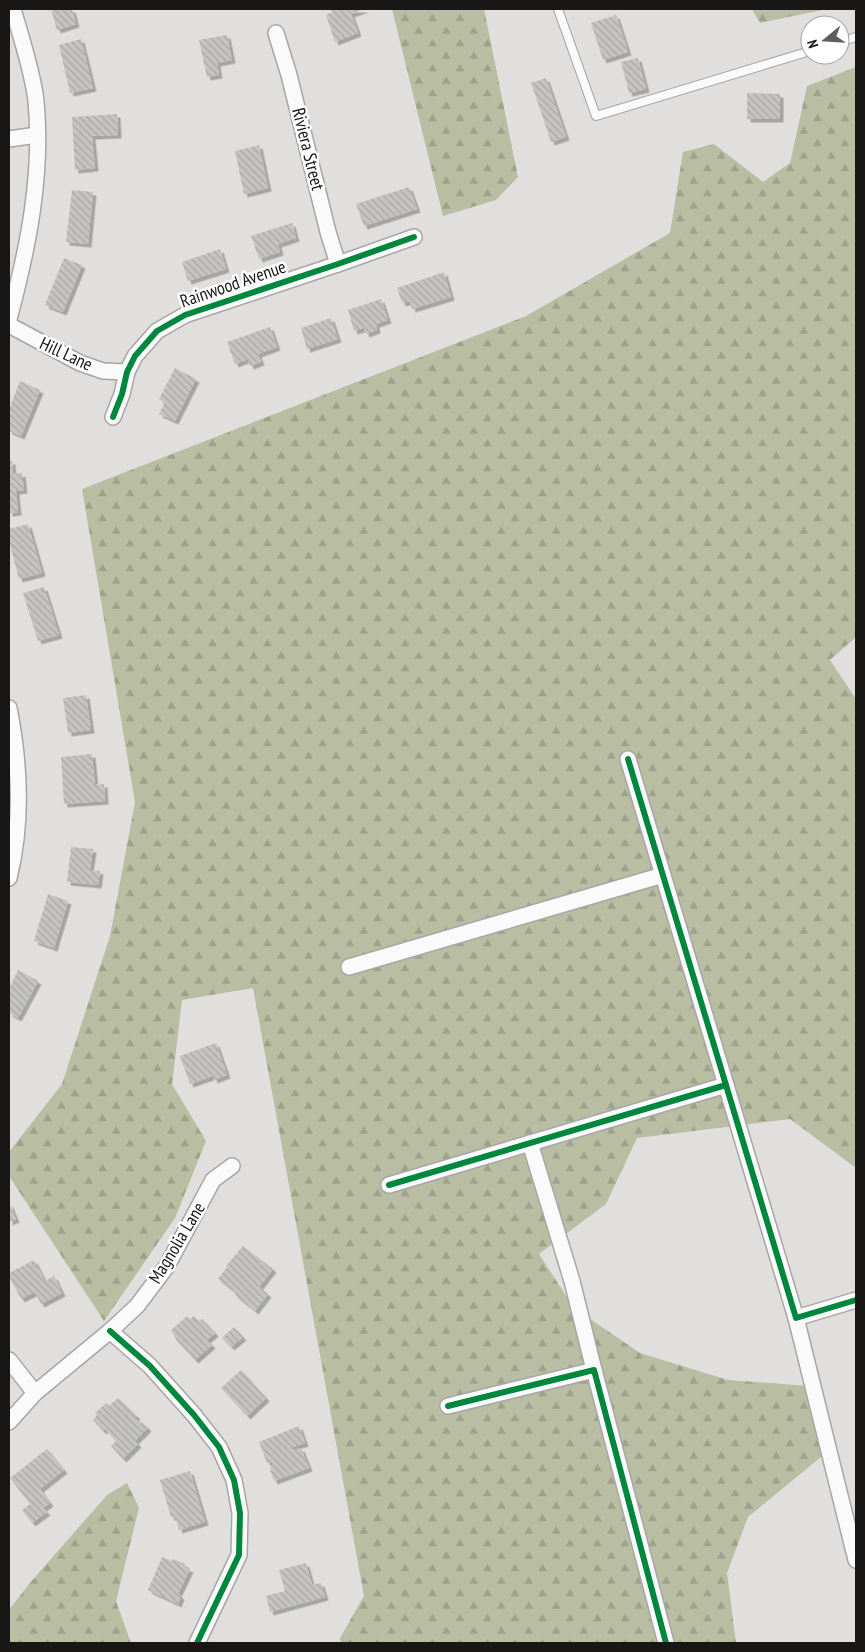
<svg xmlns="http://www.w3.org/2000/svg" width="865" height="1652" viewBox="0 0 865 1652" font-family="'PT Sans Narrow',sans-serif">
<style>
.forest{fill:url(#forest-firs)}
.building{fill:url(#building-back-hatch);filter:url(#shadow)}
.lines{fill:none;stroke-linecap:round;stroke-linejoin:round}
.lane-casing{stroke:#a7a6a5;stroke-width:10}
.street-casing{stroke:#a7a6a5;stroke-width:18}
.lane{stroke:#fafafa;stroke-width:8}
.street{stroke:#fafafa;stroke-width:15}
.cycleway-casing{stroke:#fff;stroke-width:9}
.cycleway{stroke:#00873e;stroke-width:6}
.labels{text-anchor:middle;stroke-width:5;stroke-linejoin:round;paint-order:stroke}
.street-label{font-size:18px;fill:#181716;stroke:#fff}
</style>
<defs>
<pattern id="forest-firs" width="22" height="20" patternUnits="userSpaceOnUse" patternTransform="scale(1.25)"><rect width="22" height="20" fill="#b9bda2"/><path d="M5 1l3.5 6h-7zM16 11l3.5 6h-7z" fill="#9ea28b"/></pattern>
<pattern id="building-back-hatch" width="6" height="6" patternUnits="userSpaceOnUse" patternTransform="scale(1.25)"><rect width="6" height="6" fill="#c5c4c3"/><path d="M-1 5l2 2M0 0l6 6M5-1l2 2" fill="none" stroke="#a8a8a7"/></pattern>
<filter id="shadow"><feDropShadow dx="3.5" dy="3.5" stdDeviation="0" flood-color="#0004"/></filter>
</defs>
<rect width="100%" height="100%" fill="#e0dfdd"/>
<g class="forest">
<polygon points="392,9 484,9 518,177 496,200 443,216"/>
<polygon points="752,9 827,9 760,23"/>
<polygon points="856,67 856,637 830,660 856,699 856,1168 790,1119 637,1138 606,1204 539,1254 574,1308 640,1353 728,1380 809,1386 827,1452 748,1517 727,1573 736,1643 341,1643 340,1638 364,1596 253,988 182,1000 172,1084 206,1141 175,1218 104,1321 9,1176 9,1152 62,1084 110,936 135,802 82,489 526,316 670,233 683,152 714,144 763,182 790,163 807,86"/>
<polygon points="127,1483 139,1508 116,1601 131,1643 9,1643 9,1610 29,1584 107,1495"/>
</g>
<g class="building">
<polygon points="51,9 72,9 76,24 57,30"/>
<polygon points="331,9 365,9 351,14 358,33 335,42 326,15 332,12"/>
<polygon points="616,15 628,52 603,60 591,23"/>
<polygon points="227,35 232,60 217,63 219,75 207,77 199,40"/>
<polygon points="81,39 93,88 70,93 59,45"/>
<polygon points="638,58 646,89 629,93 621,62"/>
<polygon points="546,78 566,137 551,142 531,83"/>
<polygon points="747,93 780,94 780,119 747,119"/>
<polygon points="117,114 118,135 92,136 95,168 75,170 72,117"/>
<polygon points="259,145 268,188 244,194 235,151"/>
<polygon points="409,187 417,209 364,226 356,204"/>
<polygon points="72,190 93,192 88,244 66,242"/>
<polygon points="292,223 296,238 278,244 280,252 259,259 251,236"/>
<polygon points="220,249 226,269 188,281 182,262"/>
<polygon points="64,258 82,265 63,312 45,305"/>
<polygon points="444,272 451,297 412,309 410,301 402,303 397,288"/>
<polygon points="381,299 388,320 376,324 377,330 366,334 364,328 354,331 348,310"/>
<polygon points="331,318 338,339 307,349 301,328"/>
<polygon points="270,327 277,347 258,354 261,362 250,366 248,359 235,364 227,342"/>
<polygon points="175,368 196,379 175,421 159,414 165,402 159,399"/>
<polygon points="20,381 40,390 21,436 9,431 9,409"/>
<polygon points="9,461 12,461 13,474 22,473 24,490 16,491 18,512 9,513"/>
<polygon points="28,524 42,573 19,579 9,541 9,529"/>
<polygon points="44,587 59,635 38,641 23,593"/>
<polygon points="86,695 91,730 68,733 63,698"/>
<polygon points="92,754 95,785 104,784 105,801 64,804 61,757"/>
<polygon points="71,847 93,849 90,870 100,871 98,885 67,882"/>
<polygon points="48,894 68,901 54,948 34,941"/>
<polygon points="18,970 38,981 18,1018 9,1013 9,989"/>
<polygon points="216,1043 227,1075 214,1080 213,1076 190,1084 180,1056"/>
<polygon points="9,1202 16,1219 9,1222"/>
<polygon points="243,1246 273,1269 259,1287 268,1294 255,1311 235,1295 236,1293 218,1279 227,1267 226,1266"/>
<polygon points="34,1260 45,1281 54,1276 62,1293 41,1304 35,1292 21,1299 9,1276 9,1273"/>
<polygon points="187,1316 190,1319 194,1316 199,1321 202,1319 215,1333 207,1340 212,1345 195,1360 177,1341 171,1330"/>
<polygon points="234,1327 243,1337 231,1347 222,1338"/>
<polygon points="241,1370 266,1398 247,1416 221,1388"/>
<polygon points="118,1398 137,1416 135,1418 140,1424 142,1422 148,1428 135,1441 138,1444 123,1459 111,1446 116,1441 105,1429 103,1431 93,1420 97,1415 95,1413 106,1403 109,1406"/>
<polygon points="299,1426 305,1443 293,1447 294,1450 301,1448 309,1468 274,1481 270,1470 271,1470 270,1466 273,1465 271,1461 267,1463 259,1442"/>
<polygon points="47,1449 64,1470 40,1489 50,1503 43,1508 47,1512 32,1523 22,1510 30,1504 10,1478"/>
<polygon points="190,1471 205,1522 179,1530 175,1516 171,1517 160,1480"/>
<polygon points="162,1557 172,1561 173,1559 185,1564 184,1567 190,1569 178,1594 181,1596 178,1604 148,1590"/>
<polygon points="306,1563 312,1585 321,1583 325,1597 270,1612 266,1596 285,1591 279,1570"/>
</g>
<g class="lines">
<defs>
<g id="lane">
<polyline points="558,9 596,116 810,51"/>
<polyline points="840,42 856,37"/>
</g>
<g id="street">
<polyline points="276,33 289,75 328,232 338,264"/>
<polyline points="9,139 37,135"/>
<path d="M9 319C28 248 43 175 36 101 33 73 21 37 13 9"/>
<polyline points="9,325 80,363 103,371 127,372"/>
<polyline points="113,417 122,394 127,372 135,356 157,331 185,315 338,264 414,237"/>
<path d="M9 708C20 764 23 822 9 878"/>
<polyline points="628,759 796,1318 856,1300"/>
<polyline points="349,967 663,875"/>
<polyline points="530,1143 572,1281 594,1370"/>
<polyline points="389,1185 726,1085"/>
<polyline points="796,1318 856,1560"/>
<polyline points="110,1331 150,1366 194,1415 219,1447 234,1480 240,1513 239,1555 197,1643"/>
<polyline points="9,1360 35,1393"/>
<polyline points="448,1406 594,1370 666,1643"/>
<polyline points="9,1422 35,1393 110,1331 137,1306 167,1266 213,1180 232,1166"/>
</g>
</defs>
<use href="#lane" class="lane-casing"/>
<use href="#street" class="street-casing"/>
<use href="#lane" class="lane"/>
<use href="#street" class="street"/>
<defs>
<g id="cycleway">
<polyline points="113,417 122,394 127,372 135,356 157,331 185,315 338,264 414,237"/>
<polyline points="628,759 796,1318 856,1300"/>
<polyline points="389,1185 726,1085"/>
<polyline points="110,1331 150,1366 194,1415 219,1447 234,1480 240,1513 239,1555 197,1643"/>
<polyline points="448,1406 594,1370 666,1643"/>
</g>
</defs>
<use href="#cycleway" class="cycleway-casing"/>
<use href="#cycleway" class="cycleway"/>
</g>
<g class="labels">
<g class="street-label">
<text transform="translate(308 149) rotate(76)" y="6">Riviera Street</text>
<text transform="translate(233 284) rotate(-19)" y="6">Rainwood Avenue</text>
<text transform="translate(66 354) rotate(25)" y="6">Hill Lane</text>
<text transform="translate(177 1243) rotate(-59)" y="6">Magnolia Lane</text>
</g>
</g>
<rect width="865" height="1652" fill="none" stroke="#181716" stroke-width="20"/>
<g transform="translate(825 40) rotate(252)"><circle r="24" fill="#ffffff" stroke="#a3a2a2"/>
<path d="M0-4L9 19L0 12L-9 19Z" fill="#5e5d5c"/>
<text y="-8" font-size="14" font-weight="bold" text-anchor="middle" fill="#181716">N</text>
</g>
</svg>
